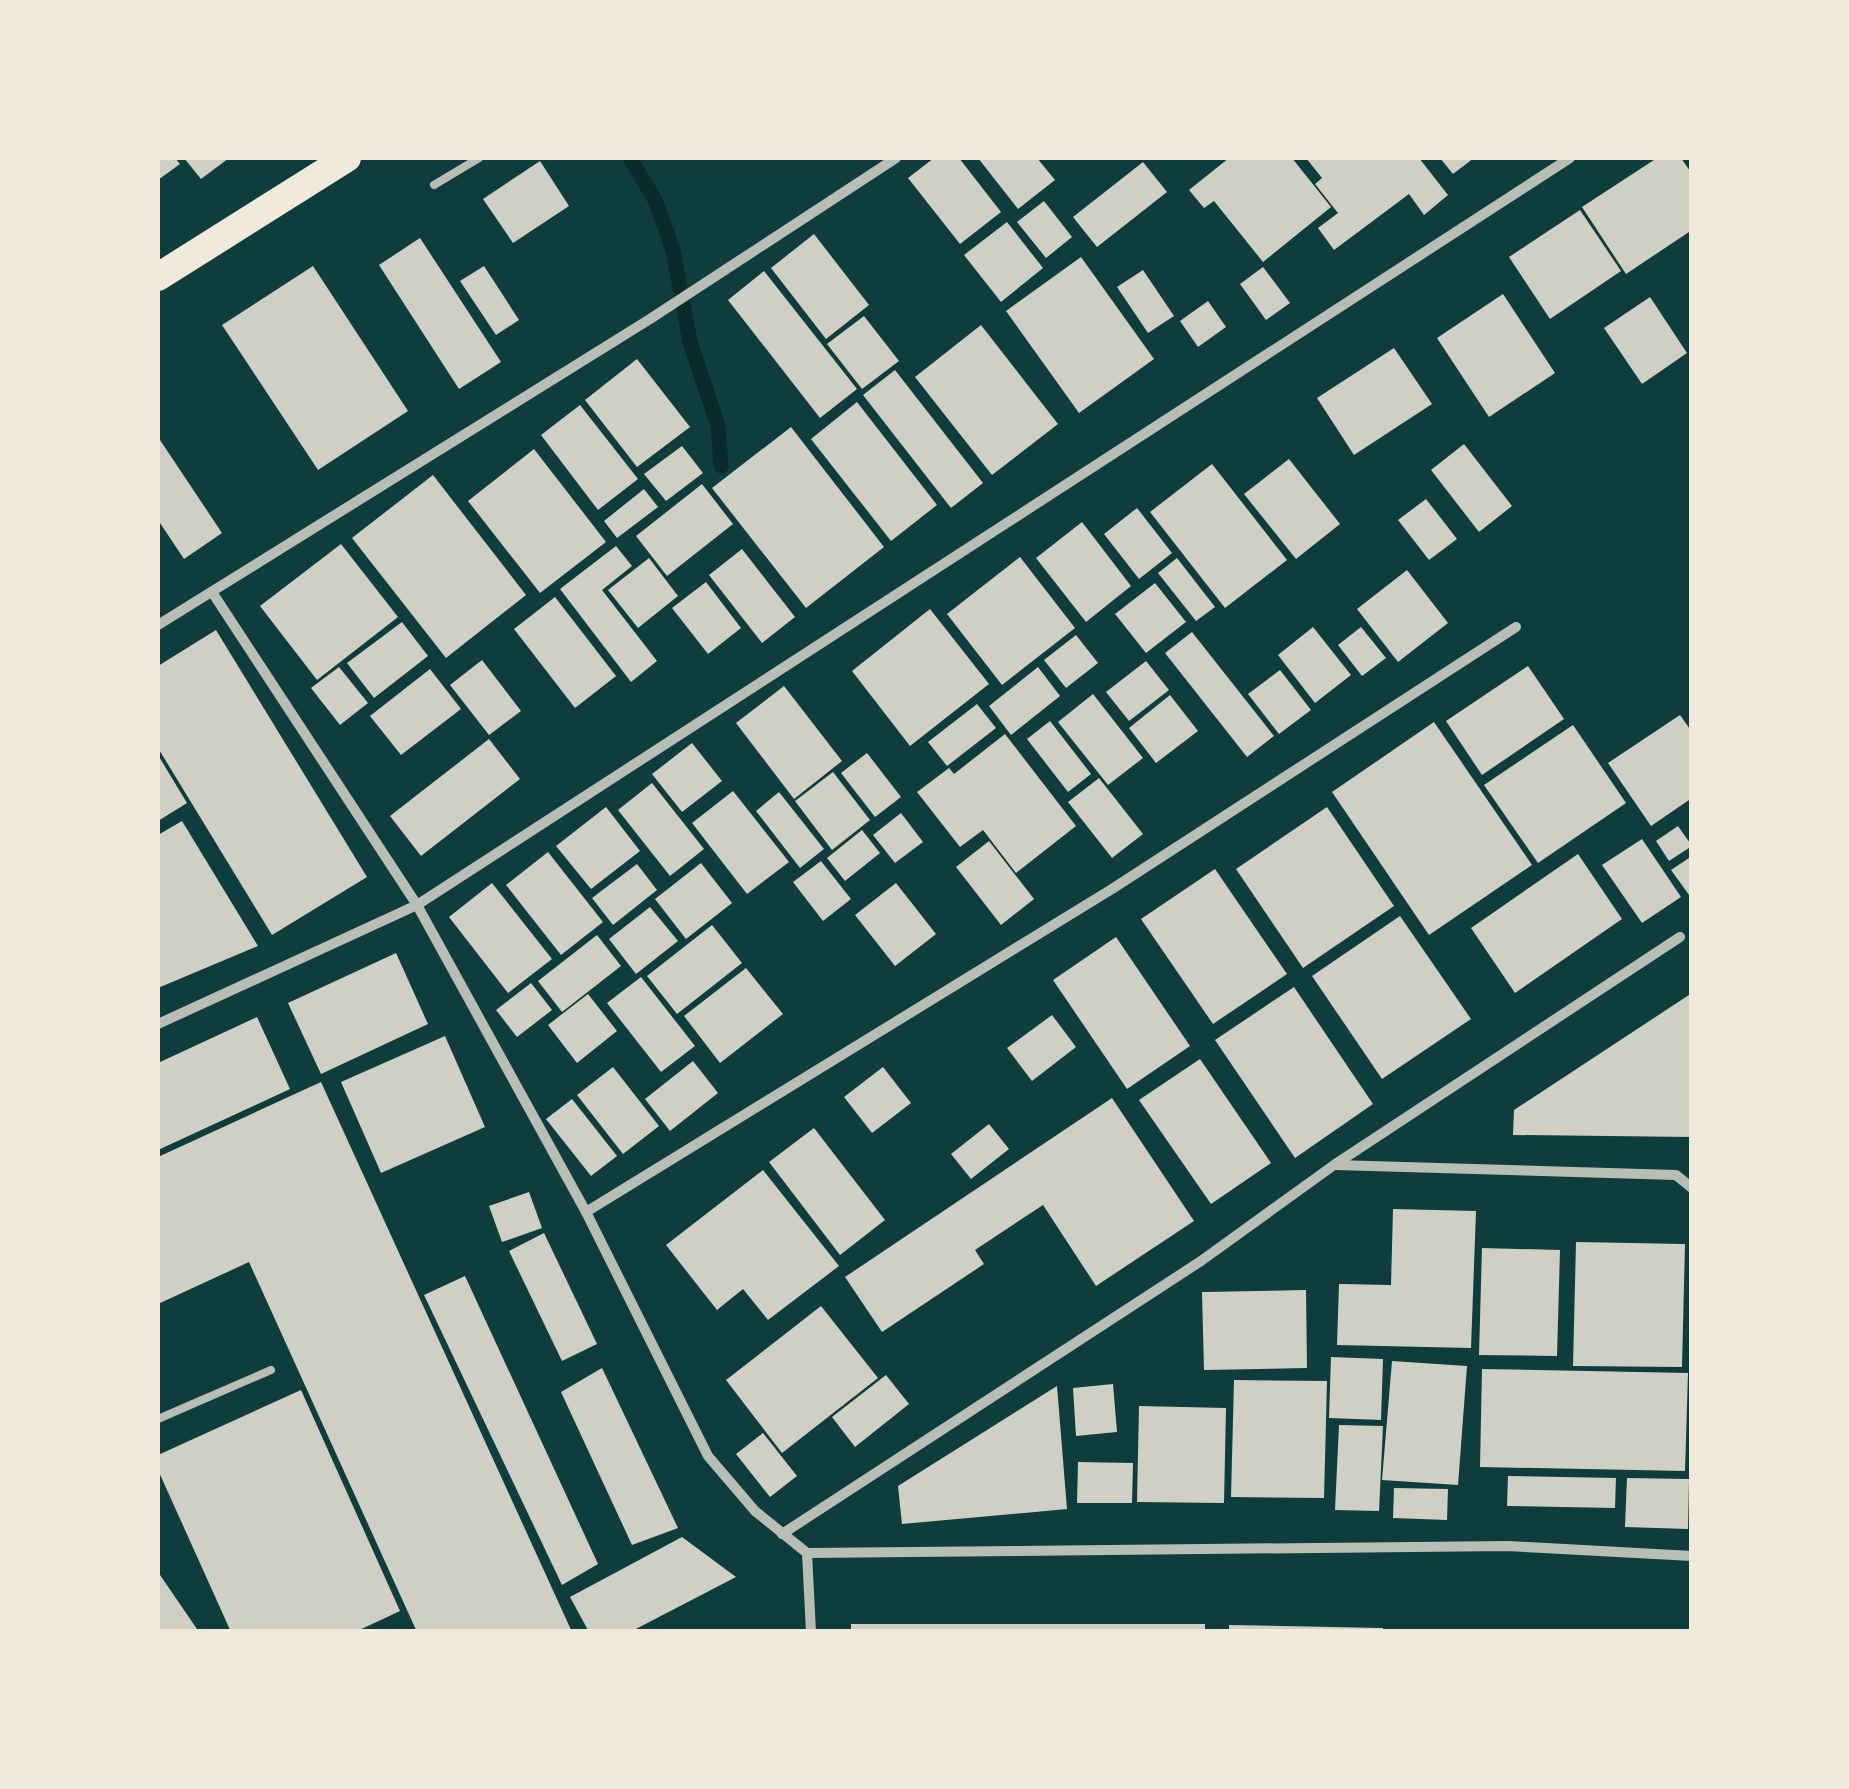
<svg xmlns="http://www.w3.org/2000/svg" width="1849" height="1789" viewBox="0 0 1849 1789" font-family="Raleway,sans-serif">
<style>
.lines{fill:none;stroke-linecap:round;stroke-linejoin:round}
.stream{stroke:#0a2a2b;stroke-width:15}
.building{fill:#cfcfc3}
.service{stroke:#b8beb3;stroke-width:8}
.minor{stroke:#b8beb3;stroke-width:10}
.trunk{stroke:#f1e9da;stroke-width:28}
</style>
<rect width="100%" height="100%" fill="#0f3d3e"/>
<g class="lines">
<polyline class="stream" points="630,158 655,200 673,250 690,342 718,425 721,466"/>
</g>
<g class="building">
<polygon points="158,158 175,158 180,164 158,180"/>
<polygon points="184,158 229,158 201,179"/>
<polygon points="934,158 959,158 1001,212 960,244 908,178"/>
<polygon points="978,158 1037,158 1055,180 1018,209"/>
<polygon points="1229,158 1292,158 1331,207 1263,262 1214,201 1204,208 1189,190"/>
<polygon points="1306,158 1419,158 1448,195 1424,215 1409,194 1334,250 1318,228 1338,213 1315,184 1322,178"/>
<polygon points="1440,158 1474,158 1453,174"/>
<polygon points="1657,158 1681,158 1692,174 1692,230 1626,274 1582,207"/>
<polygon points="540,161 569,206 513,243 483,199"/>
<polygon points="1143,162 1167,192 1097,247 1073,217"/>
<polygon points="1044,201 1072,237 1046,258 1017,222"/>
<polygon points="1580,210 1621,271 1550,319 1509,257"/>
<polygon points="1007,222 1043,268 1001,302 964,255"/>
<polygon points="814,234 869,305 826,339 771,268"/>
<polygon points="420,238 501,362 459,389 379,265"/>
<polygon points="1081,257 1154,359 1079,413 1006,311"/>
<polygon points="313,266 408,411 318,470 222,325"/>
<polygon points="484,266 519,320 496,335 460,281"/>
<polygon points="1263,267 1290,303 1266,320 1240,284"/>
<polygon points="1143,270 1174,316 1148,333 1117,287"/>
<polygon points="764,271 857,389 820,418 728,300"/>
<polygon points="1503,294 1555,373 1489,417 1437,338"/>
<polygon points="1650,297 1687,353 1642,384 1604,328"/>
<polygon points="1208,301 1226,327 1198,347 1180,321"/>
<polygon points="864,316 899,361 862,389 827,344"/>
<polygon points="981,325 1058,424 992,475 915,377"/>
<polygon points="1394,348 1432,404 1354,455 1317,398"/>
<polygon points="637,359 690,427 637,467 585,400"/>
<polygon points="895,370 983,483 951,508 863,395"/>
<polygon points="857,402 937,505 891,541 811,439"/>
<polygon points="580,405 638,479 598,510 541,435"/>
<polygon points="791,427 884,547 806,608 712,488"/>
<polygon points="158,437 222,533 184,559 158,520"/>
<polygon points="1464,444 1512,506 1479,532 1431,470"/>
<polygon points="682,446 703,473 666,501 644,474"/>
<polygon points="534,449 606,542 540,593 468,501"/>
<polygon points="1289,459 1340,524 1296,559 1244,494"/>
<polygon points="1212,464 1287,560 1225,608 1150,512"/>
<polygon points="433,475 526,595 446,658 352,538"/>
<polygon points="702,484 733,524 667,576 636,536"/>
<polygon points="644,489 658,507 617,538 604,521"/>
<polygon points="1426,499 1457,539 1429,560 1398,520"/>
<polygon points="1137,508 1172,553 1139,579 1104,534"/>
<polygon points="1082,522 1131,586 1086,622 1036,558"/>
<polygon points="341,544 398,617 317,680 260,606"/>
<polygon points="616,546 632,566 602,590 657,661 631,682 560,589"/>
<polygon points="742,549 795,617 762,643 709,575"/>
<polygon points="1020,557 1075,628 1002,685 947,614"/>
<polygon points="649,558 678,596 638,628 608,590"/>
<polygon points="1177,558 1215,607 1196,621 1158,573"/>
<polygon points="1407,570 1448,623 1398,662 1357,609"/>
<polygon points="706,582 741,628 708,654 672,608"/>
<polygon points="1155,583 1186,622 1146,653 1115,614"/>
<polygon points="555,597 616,676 575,708 514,629"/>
<polygon points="930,609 989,684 910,746 852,671"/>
<polygon points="402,622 428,656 374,698 347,663"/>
<polygon points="1313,627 1351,675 1315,703 1278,655"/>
<polygon points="1361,627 1386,658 1362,676 1338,645"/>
<polygon points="216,630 367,877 272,935 158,748 158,666"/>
<polygon points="1192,632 1274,736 1247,757 1165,653"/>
<polygon points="1076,635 1098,663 1066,688 1044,660"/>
<polygon points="482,660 521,711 489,735 450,685"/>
<polygon points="1146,661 1169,690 1129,721 1106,692"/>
<polygon points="1528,666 1564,719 1482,775 1446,721"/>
<polygon points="339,667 368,703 340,725 311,688"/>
<polygon points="1038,667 1060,696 1011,735 989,706"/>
<polygon points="430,669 461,709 401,755 370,716"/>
<polygon points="1280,670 1311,710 1279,734 1248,694"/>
<polygon points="784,686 842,761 794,799 736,723"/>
<polygon points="1093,694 1143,758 1108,785 1058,722"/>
<polygon points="1170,695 1198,731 1156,763 1129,728"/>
<polygon points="977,704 996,728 947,766 928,742"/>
<polygon points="1680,715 1692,732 1692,798 1651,826 1608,763"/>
<polygon points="1050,721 1091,774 1068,792 1027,739"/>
<polygon points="1434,722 1532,865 1429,935 1332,792"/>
<polygon points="1573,725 1626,803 1538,863 1484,785"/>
<polygon points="1005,734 1076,826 1016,873 983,830 960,847 917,792 949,768 954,774"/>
<polygon points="489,739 520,779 421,856 390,816"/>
<polygon points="692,743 722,781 682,812 652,774"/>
<polygon points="867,753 901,797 875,817 841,773"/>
<polygon points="158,755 187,803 158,821"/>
<polygon points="833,772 870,820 832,850 795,801"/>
<polygon points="1099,778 1143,834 1112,858 1068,802"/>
<polygon points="652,783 704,849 670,876 618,810"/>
<polygon points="733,791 789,862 747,894 692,823"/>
<polygon points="779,792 824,849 800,868 756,811"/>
<polygon points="606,807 640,851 591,889 556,846"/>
<polygon points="1327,807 1394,906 1303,968 1236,869"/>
<polygon points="901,813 923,842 895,863 873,835"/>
<polygon points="182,821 258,946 158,988 158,835"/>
<polygon points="1678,826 1692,846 1669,861 1656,841"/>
<polygon points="862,830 880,853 845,881 827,858"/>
<polygon points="1642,839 1681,897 1642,923 1602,865"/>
<polygon points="989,841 1034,899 1001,925 956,867"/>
<polygon points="548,852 603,922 561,955 506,885"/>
<polygon points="1578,854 1622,919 1515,993 1471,928"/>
<polygon points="1692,856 1692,899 1671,870"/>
<polygon points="821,861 851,899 823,921 793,882"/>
<polygon points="701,863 732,903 686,939 655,899"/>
<polygon points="637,864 657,890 613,925 592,898"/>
<polygon points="1215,869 1287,974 1213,1024 1141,919"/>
<polygon points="492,883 552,959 508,993 449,917"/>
<polygon points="896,883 936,934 895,966 855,915"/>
<polygon points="650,907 678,941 636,974 609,939"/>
<polygon points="1400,916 1471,1019 1382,1079 1312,976"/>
<polygon points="712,925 742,963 677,1014 647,976"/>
<polygon points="597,935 621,966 562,1012 538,981"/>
<polygon points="1116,937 1190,1046 1127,1089 1053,980"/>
<polygon points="396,953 428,1024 321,1074 288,1003"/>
<polygon points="746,968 783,1014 720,1063 684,1016"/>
<polygon points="641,977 695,1046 661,1072 607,1003"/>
<polygon points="531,983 552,1010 517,1037 496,1010"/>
<polygon points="1294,987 1373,1104 1295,1158 1215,1040"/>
<polygon points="1692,993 1692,1137 1513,1135 1514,1110"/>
<polygon points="588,994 617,1031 577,1063 548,1025"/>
<polygon points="1052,1015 1076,1047 1032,1081 1007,1048"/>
<polygon points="257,1017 290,1089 158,1150 158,1063"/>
<polygon points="445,1036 485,1127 381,1173 341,1082"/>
<polygon points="1200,1059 1271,1163 1211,1204 1139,1100"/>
<polygon points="693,1061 718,1093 670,1131 645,1099"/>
<polygon points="613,1067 659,1126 623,1154 577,1095"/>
<polygon points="883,1067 911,1103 872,1133 844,1097"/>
<polygon points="321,1082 572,1632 417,1632 249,1262 158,1304 158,1157"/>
<polygon points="1112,1098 1194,1221 1096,1286 1043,1205 975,1250 984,1264 882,1332 845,1277"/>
<polygon points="572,1099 617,1156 591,1176 546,1119"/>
<polygon points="989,1124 1009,1149 971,1179 951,1154"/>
<polygon points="814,1128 885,1220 840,1255 769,1162"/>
<polygon points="763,1170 839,1266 768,1320 743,1289 717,1310 666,1245"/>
<polygon points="529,1192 542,1228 502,1242 489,1206"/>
<polygon points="1393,1209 1476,1211 1471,1348 1337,1345 1339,1284 1391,1285"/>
<polygon points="544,1233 597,1344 562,1361 509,1251"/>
<polygon points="1576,1242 1685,1244 1682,1367 1573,1366"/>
<polygon points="1482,1248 1560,1250 1557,1356 1479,1355"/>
<polygon points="465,1276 598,1564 562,1585 424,1295"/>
<polygon points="1306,1290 1307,1368 1204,1370 1202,1292"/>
<polygon points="821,1306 878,1378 782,1453 726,1380"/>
<polygon points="1331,1357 1383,1359 1381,1420 1329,1418"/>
<polygon points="1392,1361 1467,1366 1458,1485 1382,1480"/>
<polygon points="602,1368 678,1528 632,1545 561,1392"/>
<polygon points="1482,1369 1688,1373 1685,1471 1480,1467"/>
<polygon points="886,1375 909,1404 855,1447 832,1417"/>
<polygon points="1234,1380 1327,1381 1324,1498 1231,1497"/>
<polygon points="1113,1384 1117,1432 1076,1436 1073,1388"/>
<polygon points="1057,1386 1067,1509 902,1524 898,1486"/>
<polygon points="301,1390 400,1611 355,1632 231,1632 158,1470 158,1455"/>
<polygon points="1139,1406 1226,1408 1224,1503 1137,1502"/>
<polygon points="1339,1425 1383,1426 1379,1511 1335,1510"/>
<polygon points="763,1433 797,1476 770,1497 736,1454"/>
<polygon points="1078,1462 1133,1463 1132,1503 1077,1503"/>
<polygon points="1508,1476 1616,1478 1615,1508 1507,1506"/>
<polygon points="1627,1478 1689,1479 1688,1529 1625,1527"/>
<polygon points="1394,1488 1448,1489 1447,1520 1393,1518"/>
<polygon points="682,1537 736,1577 630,1632 589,1632 570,1597"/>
<polygon points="158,1572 199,1632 158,1632"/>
<rect x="851" y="1624" width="354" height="8"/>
<polygon points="1229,1625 1383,1628 1383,1632 1229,1632"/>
</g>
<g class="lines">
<g class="service">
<polyline points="434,185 479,158"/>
<polyline points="158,1419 271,1370"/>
</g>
<g class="minor">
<polyline points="212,592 417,905 586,1212 708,1456 755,1511 807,1553 1508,1546 1692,1556"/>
<polyline points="158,625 650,319 896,158"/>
<polyline points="158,1024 417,905 1570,158"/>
<polyline points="1335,1165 1676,1175 1692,1188"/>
<polyline points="586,1212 1112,889 1516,627"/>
<polyline points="782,1534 1201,1261 1334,1165 1680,937"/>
<polyline points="807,1553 811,1632"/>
</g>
<polyline class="trunk" points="158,277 347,158"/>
</g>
<rect width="1849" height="1789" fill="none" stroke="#f1e9da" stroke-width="320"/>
</svg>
